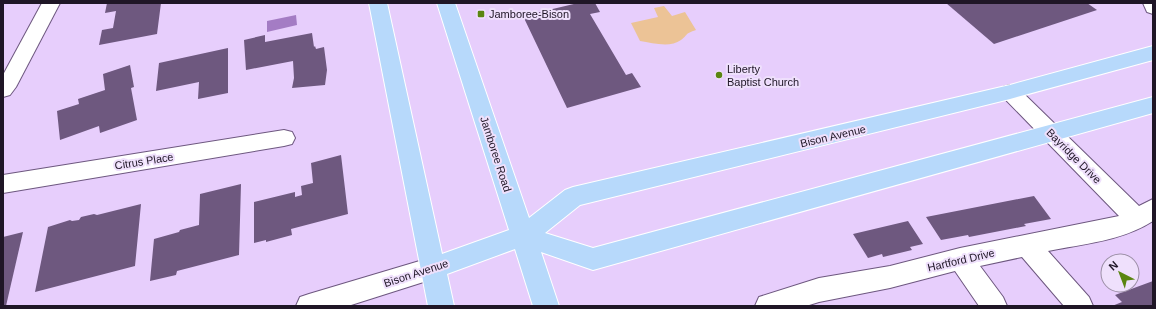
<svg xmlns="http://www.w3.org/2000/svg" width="1156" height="309" viewBox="0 0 1156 309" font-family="Helvetica,sans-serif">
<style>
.green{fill:#ecc396}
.water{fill:#a47cc4}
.building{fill:#6e587f}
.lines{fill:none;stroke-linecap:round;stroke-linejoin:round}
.minor-casing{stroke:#6d577f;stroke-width:2}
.major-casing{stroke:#fff;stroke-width:2}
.minor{fill:#fff;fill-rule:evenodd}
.major{fill:#b7d9fb;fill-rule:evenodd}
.poi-dot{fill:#5a8510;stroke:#efe0fc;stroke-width:1.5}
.labels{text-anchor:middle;stroke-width:4;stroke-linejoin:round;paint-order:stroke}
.poi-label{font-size:11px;fill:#1f1626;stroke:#efe0fc;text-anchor:start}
.street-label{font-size:11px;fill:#1f1626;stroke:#efe0fc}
</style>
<rect width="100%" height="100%" fill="#e7cefc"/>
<path class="green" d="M664 6 672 16 685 12 696 30C684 34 689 34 681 40 670 48 653 43 640 41L631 23 658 17 654 8Z"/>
<polygon class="water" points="296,15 297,25 267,32 267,21"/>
<g class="building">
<polygon points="107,3 161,3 157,34 99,45 102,30 113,28 116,11 105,13"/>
<polygon points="578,3 595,3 600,12 590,14 626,75 632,73 641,87 567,108 523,16"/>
<polygon points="946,3 1087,3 1097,10 994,44"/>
<polygon points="312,33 314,47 315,46 316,49 324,47 327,70 325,85 292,88 294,78 293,61 246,70 244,40 265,35 265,42"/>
<polygon points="228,48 228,93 198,99 199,82 156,91 159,63"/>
<polygon points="130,65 134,87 131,88 137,120 100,133 99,126 60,140 57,111 79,104 78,99 105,90 103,74"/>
<polygon points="341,155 348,214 291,229 292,235 266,242 266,240 254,243 254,202 295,192 295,197 302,195 301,186 313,183 311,163"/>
<polygon points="241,184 239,255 177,271 176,275 150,281 154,239 179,232 180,230 199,225 200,194"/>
<polygon points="1034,196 1051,219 1024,224 1026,226 969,237 968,235 941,240 926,217"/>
<polygon points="141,204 135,266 35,292 48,227 70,220 72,221 79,220 81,217 94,214 97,215"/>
<polygon points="908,221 923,244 910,247 912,250 883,257 882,254 868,258 853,234"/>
<polygon points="23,232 6,306 3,306 3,237"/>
<polygon points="1153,281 1153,306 1112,306 1122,302 1115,295"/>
</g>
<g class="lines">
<defs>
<g id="minor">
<polygon points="42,3 60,3 16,87 10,95 3,97 3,75"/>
<polygon points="1143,3 1153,3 1153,14 1147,12"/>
<path d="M1010 85 1017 87 1139 206 1153 199V221C1122 241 1083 244 1048 251L1089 297 1093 306H1064L1022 257 980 266 1003 297 1007 306H979L955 271 890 288 819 302 806 306H755L759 297 819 278 890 266 960 248 1119 216 1003 97 1000 92 1003 87Z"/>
<polygon points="284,130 292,132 295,138 292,144 284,146 3,193 3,175"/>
<polygon points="433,257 442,260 446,268 442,276 433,279 348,306 296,306 300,297 309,294"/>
</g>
<polygon id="major" points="369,3 387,3 442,254 509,230 437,3 455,3 529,218 565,190 573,187 1010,85 1153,46 1153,60 1010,99 580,205 545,233 593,248 1153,97 1153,113 593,270 541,252 559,306 533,306 515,249 447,274 454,306 428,306"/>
</defs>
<use href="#minor" class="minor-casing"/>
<use href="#major" class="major-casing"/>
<use href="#minor" class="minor"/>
<use href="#major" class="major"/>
</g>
<g class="poi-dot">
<rect x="477" y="10" width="8" height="8" rx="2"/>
<circle cx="719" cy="75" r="4"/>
</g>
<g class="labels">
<g class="poi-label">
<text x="489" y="18">Jamboree-Bison</text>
<text x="727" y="73">Liberty<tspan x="727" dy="13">Baptist Church</tspan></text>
</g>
<g class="street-label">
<text transform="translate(833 136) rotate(-13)" y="4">Bison Avenue</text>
<text transform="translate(496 154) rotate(72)" y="4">Jamboree Road</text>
<text transform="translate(1074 156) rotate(45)" y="4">Bayridge Drive</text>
<text transform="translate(144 161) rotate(-9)" y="4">Citrus Place</text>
<text transform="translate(961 260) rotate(-13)" y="4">Hartford Drive</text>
<text transform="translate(416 273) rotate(-18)" y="4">Bison Avenue</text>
</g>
</g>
<rect width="1156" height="309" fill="none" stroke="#1f1626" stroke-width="8"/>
<g transform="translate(1120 273) rotate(318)"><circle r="19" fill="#efe0fc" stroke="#9c8fa6"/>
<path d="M0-3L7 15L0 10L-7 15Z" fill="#5a8510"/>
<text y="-6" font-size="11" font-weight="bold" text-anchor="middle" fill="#1f1626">N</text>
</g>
</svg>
